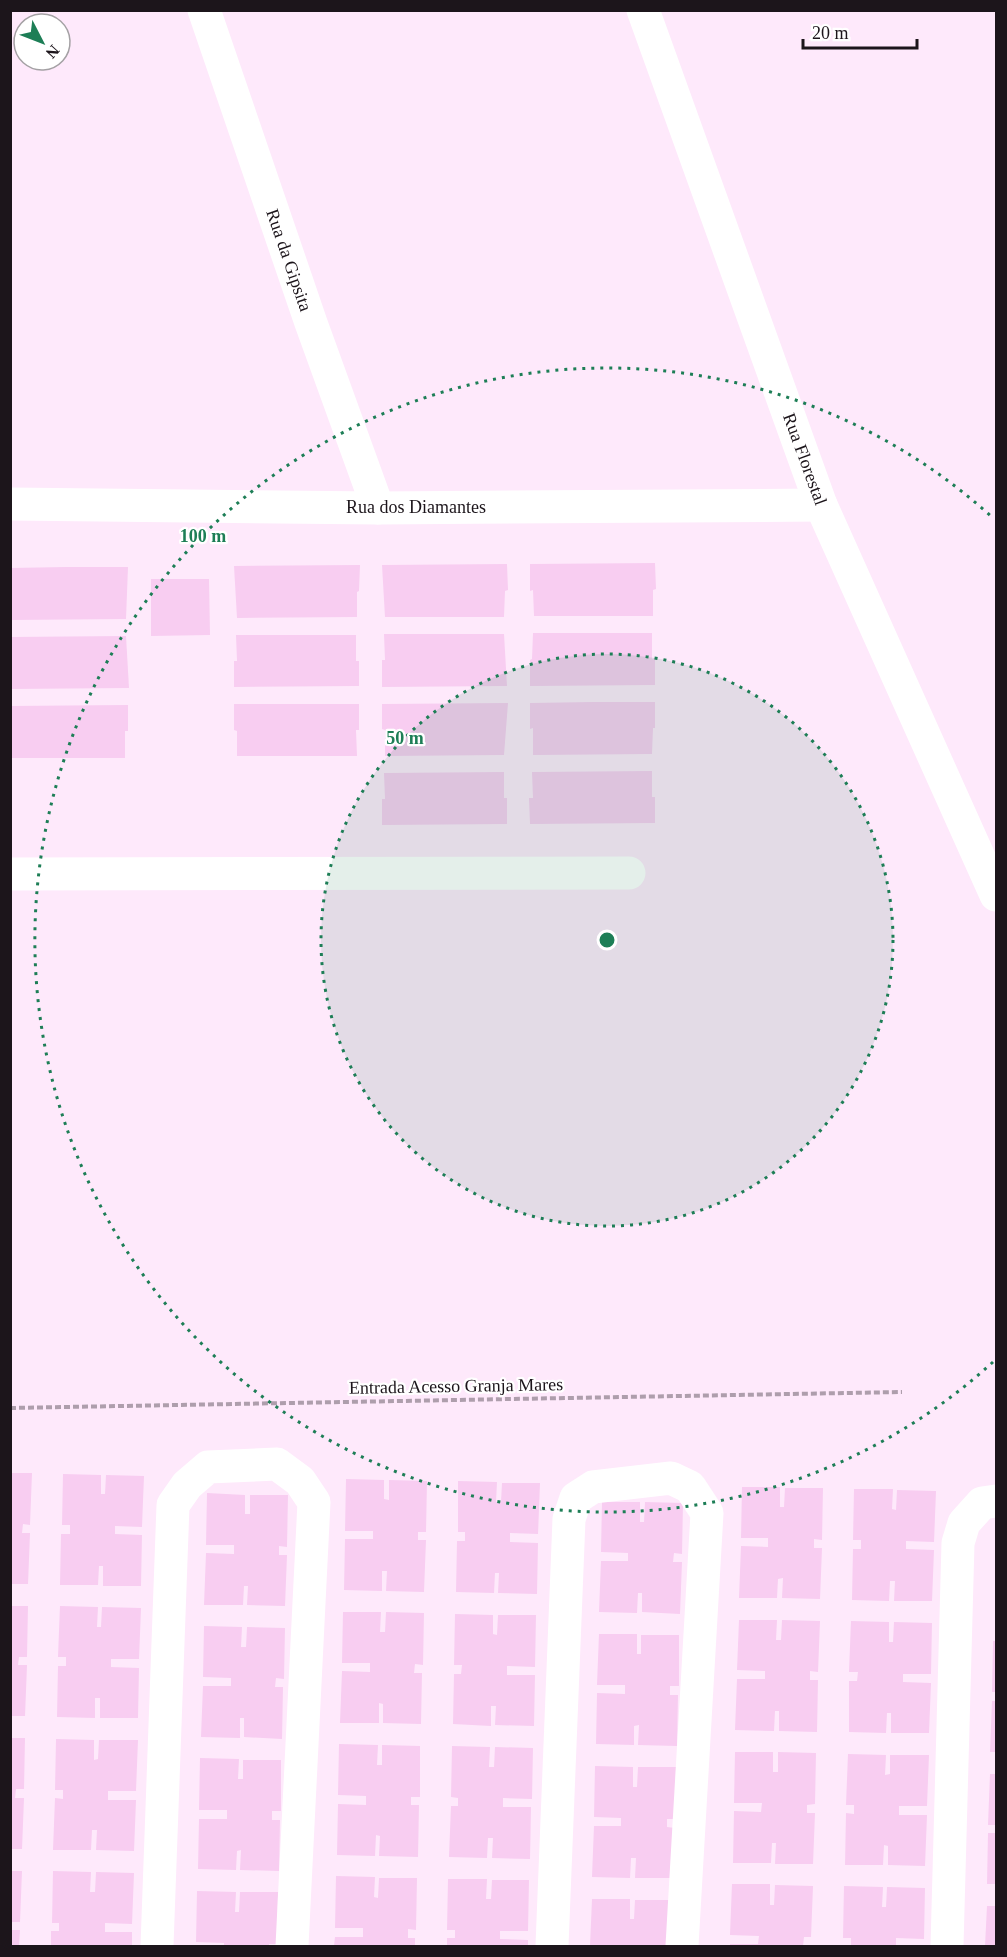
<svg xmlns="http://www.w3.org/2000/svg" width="1007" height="1957" viewBox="0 0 1007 1957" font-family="'Times New Roman',serif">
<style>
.building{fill:#f8cdf1}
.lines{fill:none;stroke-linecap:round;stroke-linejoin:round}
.path{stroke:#ae9eac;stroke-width:4;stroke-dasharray:6 3;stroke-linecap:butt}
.minor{stroke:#fff;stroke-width:33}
.ring{fill:none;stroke:#1d7e56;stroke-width:3;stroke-dasharray:3 6}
.labels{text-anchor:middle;stroke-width:4.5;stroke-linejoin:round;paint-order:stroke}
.street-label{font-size:18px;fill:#1c151b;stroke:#fff}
.centre{fill:#1d7e56;stroke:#fff;stroke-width:3}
.ring-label{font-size:18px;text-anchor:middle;font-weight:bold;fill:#1d7e56;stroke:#fff;stroke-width:4.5;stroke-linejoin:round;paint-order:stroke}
</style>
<rect width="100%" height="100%" fill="#fee9fb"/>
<g class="building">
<polygon points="655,563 656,589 653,590 653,616 534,616 533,590 530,591 530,564"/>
<polygon points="507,564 508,590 505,591 504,617 385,617 382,565"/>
<polygon points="360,565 359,591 357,592 357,617 237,618 234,566"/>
<polygon points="66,567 128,567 126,619 10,620 10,568"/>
<polygon points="151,579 209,579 210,635 151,636"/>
<polygon points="533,633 652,633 652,659 655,658 655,685 530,686 530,660 532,659"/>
<polygon points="384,634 504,634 507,686 382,687 382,660 385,660"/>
<polygon points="236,635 356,635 356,661 359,661 359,686 234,687 234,661 237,661"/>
<polygon points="126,636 129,688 10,689 10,637"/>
<polygon points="593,702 655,702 655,728 653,728 652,754 533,755 533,728 530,729 530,703"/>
<polygon points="508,703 504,755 385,756 385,730 382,729 382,704"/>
<polygon points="234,704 359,704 359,730 356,730 357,756 237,756 237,731 234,730"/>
<polygon points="128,705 128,731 125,731 125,758 10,758 10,706"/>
<polygon points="652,771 652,797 655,797 655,823 530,824 529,798 533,798 532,772"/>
<polygon points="504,772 504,798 507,798 507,824 382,825 382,799 385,799 384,773"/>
<polygon points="10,1473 32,1473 30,1525 23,1524 22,1533 30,1533 28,1584 10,1584"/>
<polygon points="63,1474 101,1475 101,1494 105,1494 106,1475 144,1476 142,1527 115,1526 115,1534 142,1535 141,1586 103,1586 103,1566 99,1566 98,1585 60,1585 61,1534 70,1534 70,1525 62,1525"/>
<polygon points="346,1479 384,1480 384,1499 389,1500 389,1480 427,1481 426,1532 418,1532 418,1540 426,1540 424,1592 386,1591 387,1571 382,1571 382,1591 344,1590 345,1539 373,1539 373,1531 345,1531"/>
<polygon points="458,1481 497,1482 496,1502 501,1502 502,1483 540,1483 538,1534 510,1533 510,1542 538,1543 537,1594 498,1593 499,1573 495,1573 494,1593 456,1592 457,1541 465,1541 465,1532 458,1532"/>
<polygon points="742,1487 780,1487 780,1507 784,1507 785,1488 823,1488 822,1540 814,1539 814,1548 822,1548 820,1599 782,1598 783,1578 778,1579 777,1598 739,1598 741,1546 768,1547 768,1538 741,1538"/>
<polygon points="854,1489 893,1489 892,1509 896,1510 897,1490 936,1491 934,1542 906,1541 906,1549 934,1550 932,1601 894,1601 895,1581 890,1581 889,1601 852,1600 853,1549 861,1549 861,1540 853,1540"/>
<polygon points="207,1493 245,1495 245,1514 250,1514 250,1495 288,1495 287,1547 279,1546 279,1555 287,1555 285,1606 247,1605 248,1586 244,1586 243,1605 204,1605 206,1553 234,1554 234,1545 206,1545"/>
<polygon points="602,1502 640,1502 640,1522 644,1522 645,1502 683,1503 682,1554 674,1553 673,1562 682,1562 680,1614 642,1612 642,1593 638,1593 637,1613 599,1612 601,1561 628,1561 628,1553 601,1552"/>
<polygon points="10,1606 28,1606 27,1657 19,1657 18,1665 27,1665 25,1716 10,1716"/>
<polygon points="60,1606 98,1607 97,1627 101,1627 102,1607 141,1608 139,1659 111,1659 111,1667 139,1668 138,1718 100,1718 100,1698 95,1698 95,1718 57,1717 58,1666 66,1666 66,1657 58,1657"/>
<polygon points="343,1612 381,1612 380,1632 385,1632 386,1612 424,1613 423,1665 415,1664 414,1673 422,1673 421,1724 383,1723 383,1704 379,1703 379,1723 340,1723 342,1671 370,1672 370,1663 342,1663"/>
<polygon points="455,1614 493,1615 493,1634 497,1635 498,1615 536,1615 535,1667 507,1666 507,1675 535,1675 534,1726 495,1725 496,1706 491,1706 491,1726 453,1724 454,1674 461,1674 462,1665 454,1665"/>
<polygon points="739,1620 777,1620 776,1640 781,1640 782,1620 820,1621 818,1672 810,1671 810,1680 818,1680 817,1732 779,1731 779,1711 775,1711 774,1731 735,1730 737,1679 765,1679 765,1671 737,1670"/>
<polygon points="851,1621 889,1622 889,1642 893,1642 894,1622 932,1623 931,1674 903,1674 903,1682 931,1683 929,1733 891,1733 891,1713 887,1713 886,1733 849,1732 849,1681 857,1681 858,1672 849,1672"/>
<polygon points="204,1626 242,1627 241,1647 246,1647 247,1627 285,1628 284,1679 276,1678 275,1687 283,1687 282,1739 244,1737 244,1718 240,1718 240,1738 201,1737 203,1686 231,1686 231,1678 203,1677"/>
<polygon points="599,1634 637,1634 637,1654 641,1654 641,1635 679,1635 679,1686 670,1686 670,1695 678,1695 677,1746 638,1745 639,1725 634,1726 634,1745 596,1744 597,1693 625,1694 625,1685 597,1685"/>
<polygon points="993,1641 996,1641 996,1692 992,1692"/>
<polygon points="992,1701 996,1701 996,1752 990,1752"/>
<polygon points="10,1738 25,1738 24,1789 16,1789 15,1798 24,1798 22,1849 10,1849"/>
<polygon points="56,1739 94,1740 94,1760 98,1759 99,1740 138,1740 136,1791 108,1791 108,1800 136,1800 134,1851 96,1850 97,1830 92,1830 91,1850 53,1850 55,1798 63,1799 63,1790 55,1790"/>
<polygon points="339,1744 378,1745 377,1765 382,1765 382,1745 420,1746 420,1797 411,1797 411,1805 419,1805 418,1857 379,1856 380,1836 376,1835 375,1856 337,1855 338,1804 366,1805 366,1796 338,1795"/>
<polygon points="452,1746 490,1747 489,1767 494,1767 495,1747 533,1748 532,1799 503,1798 503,1807 531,1807 530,1859 492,1858 493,1838 488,1838 487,1858 449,1857 451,1806 458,1806 458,1798 451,1797"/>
<polygon points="735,1752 773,1752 773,1772 778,1772 778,1752 816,1753 815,1804 807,1805 807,1813 815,1813 813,1864 775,1864 776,1843 772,1843 771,1863 733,1863 734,1811 761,1812 762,1803 734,1803"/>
<polygon points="848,1754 886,1755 885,1775 890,1774 890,1755 929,1755 927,1806 899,1806 899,1815 927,1815 925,1866 888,1865 888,1846 884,1845 883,1865 845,1865 846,1813 854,1814 854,1805 846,1805"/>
<polygon points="200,1758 239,1759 238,1779 243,1779 243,1760 281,1760 281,1811 272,1811 272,1820 280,1820 279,1871 240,1870 241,1850 237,1851 236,1870 198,1869 199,1819 227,1819 227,1810 199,1810"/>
<polygon points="595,1766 633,1767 633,1787 637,1787 638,1767 676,1767 675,1819 667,1819 667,1827 675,1828 673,1878 635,1878 636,1858 631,1858 630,1878 592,1877 594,1826 621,1826 621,1818 594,1817"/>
<polygon points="990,1774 996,1774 996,1825 988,1825"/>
<polygon points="988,1833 996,1833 996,1884 987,1884"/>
<polygon points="10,1871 22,1871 20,1922 10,1922"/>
<polygon points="53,1871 91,1872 90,1892 95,1892 96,1872 134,1873 132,1924 105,1923 105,1932 132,1932 132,1946 51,1946 51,1931 59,1931 59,1923 52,1923"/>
<polygon points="336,1876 375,1877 374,1897 378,1898 379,1878 417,1878 416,1930 408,1929 408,1938 415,1938 415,1946 334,1946 335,1937 363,1937 363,1928 335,1928"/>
<polygon points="448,1879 487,1879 486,1899 491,1899 492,1880 529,1880 528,1931 500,1931 500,1939 528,1940 528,1946 447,1946 447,1938 455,1938 455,1930 447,1930"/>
<polygon points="732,1884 770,1884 770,1905 774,1905 775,1885 813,1886 811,1937 804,1937 803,1946 730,1946 730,1944 758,1944 759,1936 730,1935"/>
<polygon points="844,1886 883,1887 882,1907 886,1907 887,1887 925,1888 924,1939 896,1938 896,1946 851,1946 851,1938 843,1938"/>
<polygon points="197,1891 236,1892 235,1912 239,1912 240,1892 278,1892 277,1944 269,1944 269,1946 224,1946 224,1943 196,1942"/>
<polygon points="592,1899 630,1899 630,1919 634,1919 635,1900 673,1900 672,1946 590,1946"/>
<polygon points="987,1906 996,1906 996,1946 985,1946"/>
<polygon points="10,1930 20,1930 19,1946 10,1946"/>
</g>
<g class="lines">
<polyline class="path" points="10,1408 902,1392"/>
<g class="minor">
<polyline points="204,10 311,323 378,508"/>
<polyline points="643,10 821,505 996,895"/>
<polyline points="10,504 378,508 821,505"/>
<polyline points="10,874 629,873"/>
<polyline points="157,1946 173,1505 187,1485 208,1467 277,1464 300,1481 314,1502 292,1946"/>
<polyline points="552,1946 569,1519 576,1498 593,1487 671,1478 690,1487 707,1513 682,1946"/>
<polyline points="947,1946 958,1543 964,1523 982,1503 996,1501"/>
</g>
</g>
<circle cx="607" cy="940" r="286" fill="#1d7e56" fill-opacity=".12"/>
<g class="ring">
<circle cx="607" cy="940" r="286"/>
<path d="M993 1362A572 572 0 1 1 993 518"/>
</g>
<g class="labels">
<g class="street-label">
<text transform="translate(289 260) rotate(71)" y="6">Rua da Gipsita</text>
<text transform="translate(805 459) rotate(70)" y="6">Rua Florestal</text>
<text x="416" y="513">Rua dos Diamantes</text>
<text transform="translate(456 1386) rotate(-1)" y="6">Entrada Acesso Granja Mares</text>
</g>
</g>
<circle cx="607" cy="940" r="9" class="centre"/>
<g class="ring-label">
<text x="203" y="542">100 m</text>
<text x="405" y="744">50 m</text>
</g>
<rect width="1007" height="1957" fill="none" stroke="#1c151b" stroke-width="24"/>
<g transform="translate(42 42) rotate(132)"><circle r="28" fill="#ffffff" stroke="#a4a1a4" stroke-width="1.5"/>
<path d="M0-4.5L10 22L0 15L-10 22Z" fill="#1d7e56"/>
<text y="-9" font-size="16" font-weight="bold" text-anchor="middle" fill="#1c151b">N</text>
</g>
<path d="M803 39v9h114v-9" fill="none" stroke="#1c151b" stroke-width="3"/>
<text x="812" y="39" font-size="18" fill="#1c151b" stroke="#ffffff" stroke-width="4.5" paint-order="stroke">20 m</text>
</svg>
